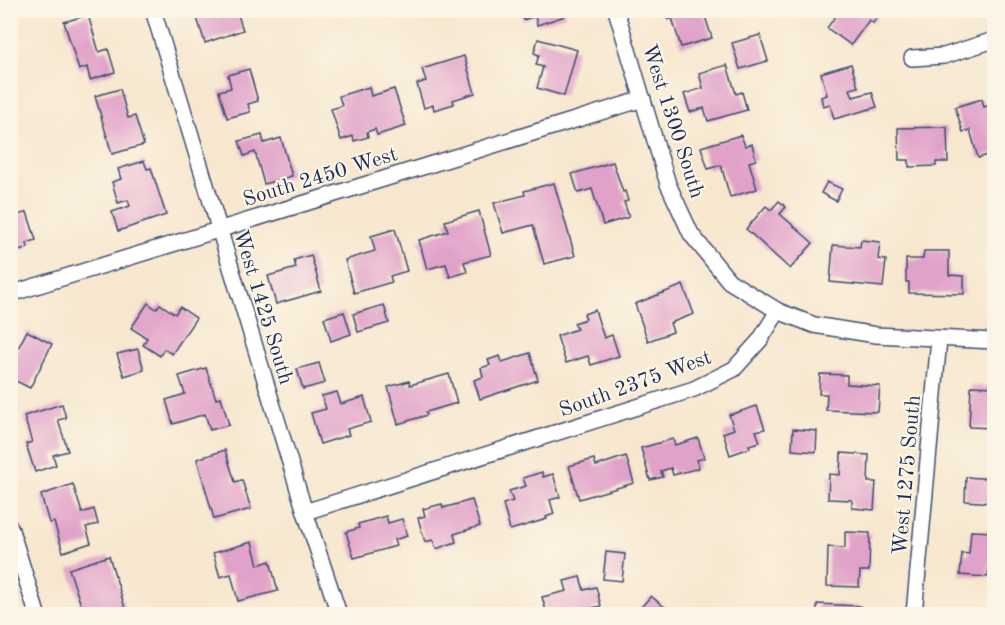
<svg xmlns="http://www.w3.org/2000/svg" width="1005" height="625" viewBox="0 0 1005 625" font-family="'Old Standard TT',serif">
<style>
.building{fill:#e1a2c9}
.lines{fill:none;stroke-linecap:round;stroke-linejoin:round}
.street-casing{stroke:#3c4b6f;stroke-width:18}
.street{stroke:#fff;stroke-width:15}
.labels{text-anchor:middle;stroke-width:4.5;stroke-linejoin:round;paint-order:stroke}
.street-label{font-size:21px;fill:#1b2f5e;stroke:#fcf5e5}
</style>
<rect width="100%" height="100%" fill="#fcf5e5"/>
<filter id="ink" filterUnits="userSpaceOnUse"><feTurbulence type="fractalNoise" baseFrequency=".0167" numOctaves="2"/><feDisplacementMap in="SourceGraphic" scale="12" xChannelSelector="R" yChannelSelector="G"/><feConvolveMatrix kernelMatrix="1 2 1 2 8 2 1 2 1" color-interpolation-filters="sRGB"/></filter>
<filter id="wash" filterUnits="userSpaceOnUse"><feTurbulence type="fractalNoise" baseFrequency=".008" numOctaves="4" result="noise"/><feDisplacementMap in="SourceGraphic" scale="24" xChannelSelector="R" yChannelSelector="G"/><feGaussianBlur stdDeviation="1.35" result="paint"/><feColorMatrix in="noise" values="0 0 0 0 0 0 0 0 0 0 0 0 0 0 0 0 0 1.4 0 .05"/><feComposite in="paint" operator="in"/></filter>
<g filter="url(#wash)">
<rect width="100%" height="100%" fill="#f7e7cf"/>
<g id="blocks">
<g class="building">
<polygon points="207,10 244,10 245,13 238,15 243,30 205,43 197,18 208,14"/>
<polygon points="520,10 563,10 565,16 537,25 535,16 523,20"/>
<polygon points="665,10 703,10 712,38 681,47 672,18 668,20"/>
<polygon points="832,10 882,10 873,23 869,20 851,45 827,28 837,14"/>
<polygon points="88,15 99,52 108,49 115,72 90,80 87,67 79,70 64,22"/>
<polygon points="760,35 768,61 740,69 732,43"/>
<polygon points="538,39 577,50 564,96 537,88 543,67 536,65 539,55 534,53"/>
<polygon points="464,56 475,93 453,100 454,104 434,110 433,105 424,108 417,84 426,81 422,69"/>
<polygon points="851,64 858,87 850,89 853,97 872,92 877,107 834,119 830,104 823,106 821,97 827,95 821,73"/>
<polygon points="727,65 736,94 742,92 747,110 708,121 704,108 690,112 684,94 703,88 699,73"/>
<polygon points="249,69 258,101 248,104 250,112 227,118 219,91 231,88 228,75"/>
<polygon points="369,87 371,96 394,89 406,126 377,135 375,129 367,132 368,137 354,141 353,136 341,140 331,109 342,106 339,96"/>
<polygon points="120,89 128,118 135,116 144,145 112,154 95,96"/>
<polygon points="982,99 984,107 994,104 994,153 978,158 970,130 963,132 955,107"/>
<polygon points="947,127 948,162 936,162 936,166 909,167 909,160 899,160 898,128"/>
<polygon points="262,135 264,143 281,138 292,176 264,184 255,152 244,156 239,141"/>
<polygon points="741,135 745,146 752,144 756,160 749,162 757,189 730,197 721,165 708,169 701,147"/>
<polygon points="144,161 147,169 151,168 166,215 118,231 112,212 130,206 128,200 118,203 112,182 121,179 118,169"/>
<polygon points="613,162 623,192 625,191 628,201 624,202 629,217 603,225 592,189 578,193 572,174"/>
<polygon points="827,182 842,189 836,201 821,193"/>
<polygon points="554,183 575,256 544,264 533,225 503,233 494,203 525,195 524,191"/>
<polygon points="779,201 786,207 780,214 813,243 790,269 746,229 766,206 771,210"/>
<polygon points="479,211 491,255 464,262 467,272 450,277 446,264 427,269 419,240 448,231 445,221"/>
<polygon points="27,212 36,240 27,243 28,248 10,254 10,218"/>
<polygon points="395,229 407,271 390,276 392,282 354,293 345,260 375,251 371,236"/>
<polygon points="861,240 880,242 878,259 886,260 883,287 830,282 833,245 860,247"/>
<polygon points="924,251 949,251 949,275 964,276 964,294 909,293 909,282 906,282 906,259 923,259"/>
<polygon points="311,255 321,291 276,304 268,276 296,268 294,260"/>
<polygon points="683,285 694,314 670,323 673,332 648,341 635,304"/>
<polygon points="148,303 156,309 160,304 175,314 180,307 196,318 172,354 164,349 160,356 143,345 147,338 131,328"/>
<polygon points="384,305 389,323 358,332 353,314"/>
<polygon points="595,310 604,338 612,335 619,356 591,365 588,356 566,363 557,336 577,329 574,323 586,319 584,314"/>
<polygon points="344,312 351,334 331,341 324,318"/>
<polygon points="27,331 52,344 30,388 10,378 10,364"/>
<polygon points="138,349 144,370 124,376 117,354"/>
<polygon points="530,353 538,380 480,399 474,380 483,377 481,368 490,365 488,360 500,356 502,362"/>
<polygon points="319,363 325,383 303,389 297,369"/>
<polygon points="206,368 216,399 221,397 229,425 210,430 205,414 173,424 166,400 185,394 179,376"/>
<polygon points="449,374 457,403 426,412 427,415 398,424 388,387 409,381 410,385"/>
<polygon points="820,374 847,375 847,384 880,386 878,412 826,410 827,394 819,394"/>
<polygon points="971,386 994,387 994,428 969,427"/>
<polygon points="337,392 341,404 364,397 371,422 347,429 349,435 320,444 311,413 326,409 322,396"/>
<polygon points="62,404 66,418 58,420 68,451 53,455 56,465 35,472 26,444 32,442 24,416"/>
<polygon points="757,406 765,429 756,431 760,442 749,445 750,448 730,455 723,433 734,429 729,415"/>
<polygon points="793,429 817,431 816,452 792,450"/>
<polygon points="698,438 704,458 697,460 699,468 673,475 671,468 661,471 663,477 650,480 641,448 673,439 675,445"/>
<polygon points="225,450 235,482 242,480 251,509 214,519 197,459"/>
<polygon points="841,453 869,455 868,482 876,482 874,510 852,508 852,500 828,499 829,474 840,475"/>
<polygon points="626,456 634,483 579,499 569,466 594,459 596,466"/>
<polygon points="542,472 543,477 553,474 560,497 550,500 554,514 546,517 547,519 510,530 503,504 513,501 509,491 526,486 523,478"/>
<polygon points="966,477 994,479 994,503 965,501"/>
<polygon points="73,484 82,513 94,509 98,524 86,527 91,543 63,552 54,522 49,523 41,495"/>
<polygon points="472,500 480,526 454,534 456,542 436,549 433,540 425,542 418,518 425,516 423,509 442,504 443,508"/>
<polygon points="386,516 388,523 402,519 407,536 394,540 396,546 354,558 346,532 359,528 358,524"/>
<polygon points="971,531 994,532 994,564 989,564 988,577 960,575 962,553 969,554"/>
<polygon points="845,532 870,533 869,571 860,571 859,587 827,586 828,547 845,548"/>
<polygon points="252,542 258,565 270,561 278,591 238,601 231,574 220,577 213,553"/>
<polygon points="606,552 625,554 622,581 603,579"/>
<polygon points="109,556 127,614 84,614 69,569"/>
<polygon points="580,577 584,590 596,587 601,606 592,608 594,614 547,614 542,597 567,591 564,581"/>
<polygon points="651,596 673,614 635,614"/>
<polygon points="817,604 860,606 860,614 817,614"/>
</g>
</g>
</g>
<g filter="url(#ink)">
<use href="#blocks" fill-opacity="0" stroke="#3c4b6f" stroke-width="1.5"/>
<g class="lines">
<defs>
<g id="street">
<polyline points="153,10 305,512 339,614"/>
<polyline points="616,10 668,184 691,234 729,281 778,311 814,325 876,335 994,341"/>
<polyline points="912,58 944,56 994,40"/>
<polyline points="10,294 643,99"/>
<polyline points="305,512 694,389 734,369 760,340 778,311"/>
<polyline points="10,527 37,614"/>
<polyline points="914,614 939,339"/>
</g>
</defs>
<use href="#street" class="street-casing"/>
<use href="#street" class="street"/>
</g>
</g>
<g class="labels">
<g class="street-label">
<text transform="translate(674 121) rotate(72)" y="7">West 1300 South</text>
<text transform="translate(320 176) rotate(-17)" y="7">South 2450 West</text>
<text transform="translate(264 307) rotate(73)" y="7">West 1425 South</text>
<text transform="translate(635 383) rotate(-20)" y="7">South 2375 West</text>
<text transform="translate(906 475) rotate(-85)" y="7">West 1275 South</text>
</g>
</g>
<rect width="1005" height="625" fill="none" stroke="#fcf5e5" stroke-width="36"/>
</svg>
